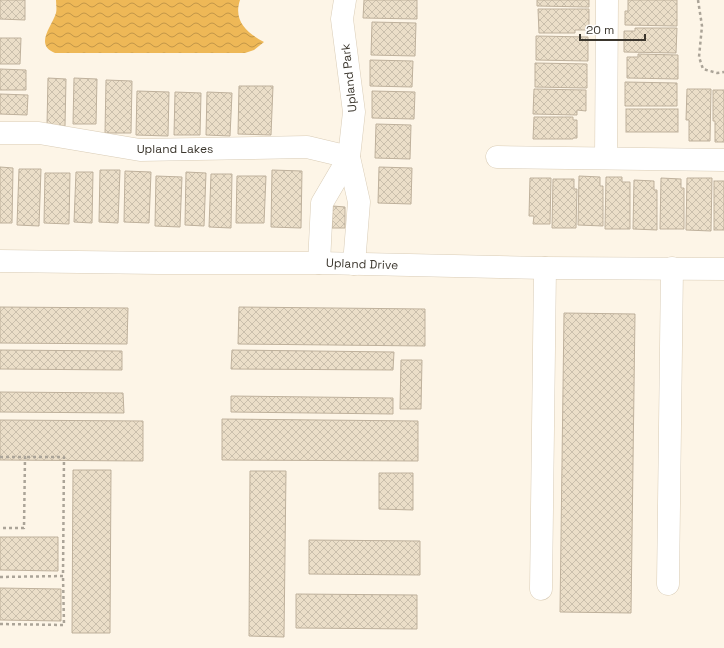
<svg xmlns="http://www.w3.org/2000/svg" width="724" height="648" viewBox="0 0 724 648" font-family="'Space Grotesk',sans-serif">
<style>
.water{fill:url(#water-waves)}
.building{fill:url(#building-cross-hatch);stroke:#bfb19c}
.lines{fill:none;stroke-linecap:round;stroke-linejoin:round}
.minor-casing{stroke:#d9ccb6;stroke-width:23}
.path{stroke:#aba498;stroke-width:2.5;stroke-dasharray:3 3;stroke-linecap:butt}
.minor{stroke:#fff;stroke-width:22}
.labels{text-anchor:middle;stroke-width:3;stroke-linejoin:round;paint-order:stroke}
.street-label{font-size:12px;fill:#3b362d;stroke:#fff}
</style>
<defs>
<pattern id="water-waves" width="16" height="10" patternUnits="userSpaceOnUse"><rect width="16" height="10" fill="#eeb857"/><path d="M0 5q4-4 8 0t8 0" fill="none" stroke="#c29648"/></pattern>
<pattern id="building-cross-hatch" width="8" height="8" patternUnits="userSpaceOnUse"><rect width="8" height="8" fill="#ebdec8"/><path d="M0 0l8 8M0 8l8-8" fill="none" stroke="#cabfac"/></pattern>
</defs>
<rect width="100%" height="100%" fill="#fdf5e7"/>
<path class="water" d="M56 0H240C233 21 247 33 264 42L254 50 245 53H55C34 45 52 26 56 13 57 9 56 4 56 0Z"/>
<g class="building">
<polygon points="0,0 25,0 25,20 0,19"/>
<polygon points="364,0 417,0 417,19 363,18"/>
<polygon points="537,0 589,0 589,7 537,6"/>
<polygon points="628,0 677,0 677,26 625,25 625,11 628,11"/>
<polygon points="538,9 589,9 589,30 575,30 575,33 539,33"/>
<polygon points="372,22 416,23 415,56 371,55"/>
<polygon points="635,28 677,28 676,53 624,52 624,31 635,31"/>
<polygon points="536,36 588,37 588,61 536,60"/>
<polygon points="0,38 21,38 20,64 0,64"/>
<polygon points="638,54 678,55 678,79 627,78 627,57 638,57"/>
<polygon points="370,60 413,61 412,87 370,86"/>
<polygon points="535,63 587,64 587,88 535,87"/>
<polygon points="0,69 26,70 26,90 0,90"/>
<polygon points="48,78 66,79 65,126 47,125"/>
<polygon points="74,78 97,79 96,124 73,124"/>
<polygon points="106,80 132,81 131,133 105,133"/>
<polygon points="625,82 677,83 677,106 625,106"/>
<polygon points="239,86 273,86 271,135 238,134"/>
<polygon points="534,89 586,90 586,111 577,110 577,115 533,114"/>
<polygon points="687,89 711,89 710,141 689,141 689,120 686,120"/>
<polygon points="713,90 724,90 724,142 715,142 715,121 713,121"/>
<polygon points="137,91 169,92 168,136 136,135"/>
<polygon points="372,91 415,92 414,119 372,118"/>
<polygon points="175,92 201,93 200,135 174,135"/>
<polygon points="207,92 232,93 230,136 206,135"/>
<polygon points="0,94 28,95 27,115 0,114"/>
<rect x="626" y="109" width="52" height="23"/>
<polygon points="534,117 573,117 573,120 577,120 577,138 573,138 573,139 533,139"/>
<polygon points="376,124 411,125 410,159 375,158"/>
<polygon points="0,167 13,168 12,223 0,223"/>
<polygon points="379,167 412,168 411,204 378,203"/>
<polygon points="19,169 41,169 39,226 17,225"/>
<polygon points="100,170 120,170 118,223 99,222"/>
<polygon points="272,170 302,171 301,228 271,227"/>
<polygon points="125,171 151,172 149,223 124,222"/>
<polygon points="76,172 93,172 92,223 74,222"/>
<polygon points="186,172 206,173 204,226 185,225"/>
<polygon points="45,173 70,173 69,224 44,223"/>
<polygon points="211,174 232,174 231,228 209,227"/>
<polygon points="156,176 182,177 180,227 155,226"/>
<polygon points="237,176 266,176 264,223 236,223"/>
<polygon points="579,176 600,177 600,186 603,186 603,226 578,225"/>
<polygon points="606,177 622,177 622,182 630,182 630,229 605,229"/>
<polygon points="530,178 551,178 550,224 533,224 534,216 529,216"/>
<polygon points="661,178 681,179 681,188 684,188 684,229 660,229"/>
<polygon points="687,178 712,178 711,231 686,230"/>
<polygon points="553,179 574,179 574,189 577,189 576,228 552,228"/>
<polygon points="634,180 654,181 654,190 657,190 657,230 633,229"/>
<rect x="714" y="181" width="10" height="49"/>
<polygon points="333,206 345,207 345,228 332,228"/>
<polygon points="0,307 128,308 127,344 0,343"/>
<polygon points="239,307 425,309 425,346 238,344"/>
<polygon points="564,313 635,314 631,613 560,612"/>
<polygon points="0,350 122,351 122,370 0,369"/>
<polygon points="232,350 394,352 393,370 231,369"/>
<polygon points="401,360 422,360 421,409 400,409"/>
<polygon points="0,392 123,393 124,413 0,412"/>
<polygon points="231,396 393,398 393,414 231,412"/>
<polygon points="222,419 418,421 418,461 222,460"/>
<polygon points="0,420 143,421 143,461 0,460"/>
<polygon points="73,470 111,470 110,633 72,633"/>
<polygon points="250,471 286,471 284,637 249,636"/>
<polygon points="379,473 413,473 413,510 379,509"/>
<polygon points="0,537 58,537 58,571 0,570"/>
<polygon points="309,540 420,541 420,575 309,574"/>
<polygon points="0,588 61,589 61,621 0,620"/>
<polygon points="296,594 417,595 417,629 296,628"/>
</g>
<g class="lines">
<defs>
<g id="minor">
<polyline points="345,0 342,19 354,112 349,157 359,202 354,264"/>
<polyline points="0,133 39,133 140,150 307,147 349,157"/>
<polyline points="497,157 724,160"/>
<polyline points="606,158 607,0"/>
<polyline points="0,261 158,263 319,263 545,268 724,269"/>
<polyline points="319,263 322,203 349,157"/>
<polyline points="668,584 672,268"/>
<polyline points="541,589 545,268"/>
</g>
</defs>
<use href="#minor" class="minor-casing"/>
<g class="path">
<polyline points="698,0 702,26 699,57 703,69 717,73 724,72"/>
<polyline points="0,457 25,457 24,528 0,528"/>
<polyline points="0,577 63,576 64,457 25,457"/>
<polyline points="0,624 64,625 63,576"/>
</g>
<use href="#minor" class="minor"/>
</g>
<g class="labels">
<g class="street-label">
<text transform="translate(349 78) rotate(-96)" y="4">Upland Park</text>
<text x="175" y="153">Upland Lakes</text>
<text transform="translate(362 264) rotate(2)" y="4">Upland Drive</text>
</g>
</g>
<path d="M580 34v6h65v-6" fill="none" stroke="#3b362d" stroke-width="2"/>
<text x="586" y="34" font-size="12" fill="#3b362d" stroke="#ffffff" stroke-width="3" paint-order="stroke">20 m</text>
</svg>
